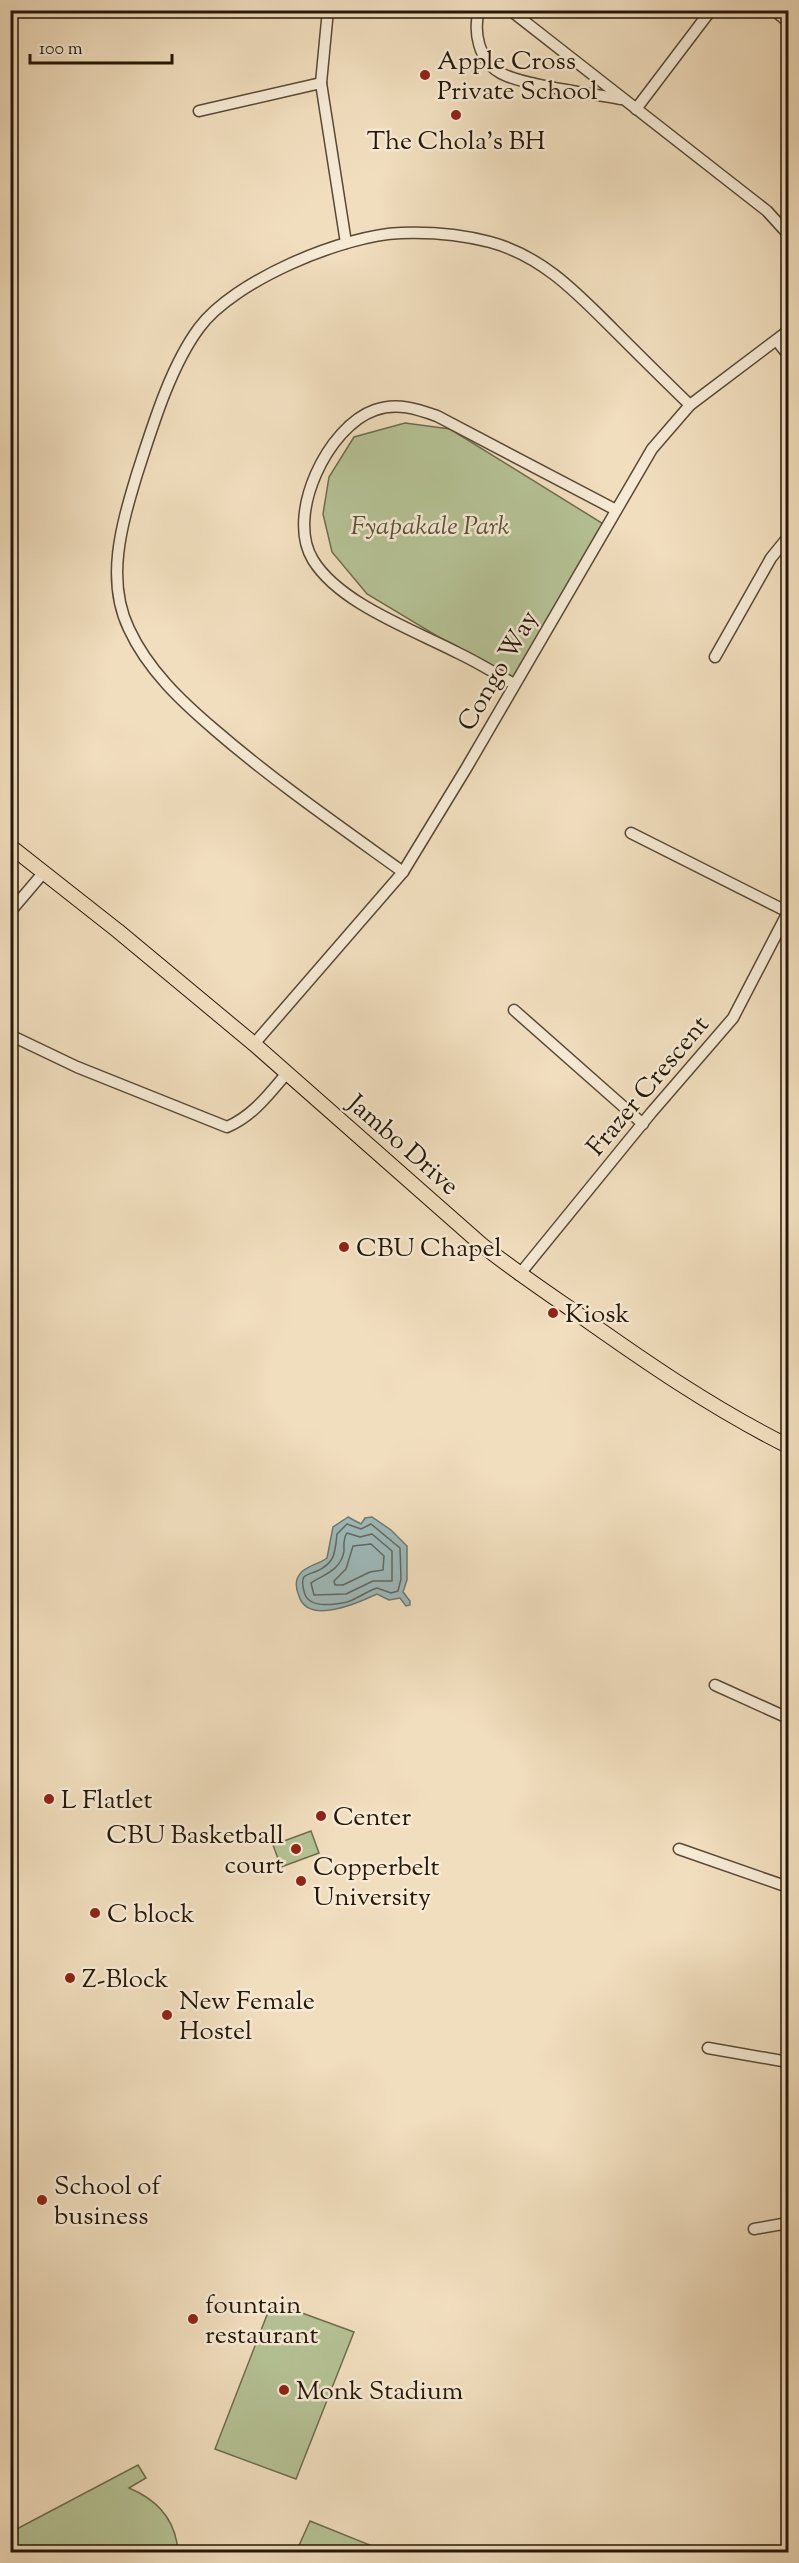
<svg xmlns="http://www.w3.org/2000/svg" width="799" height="2563" viewBox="0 0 799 2563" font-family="'Sorts Mill Goudy',serif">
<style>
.green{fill:#b5c295;stroke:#6e6c4e;stroke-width:1.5}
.water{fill:#9ebabb;stroke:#6e7973;stroke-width:1.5}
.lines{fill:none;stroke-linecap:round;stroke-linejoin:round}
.shore{stroke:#626862;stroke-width:1.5}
.minor-casing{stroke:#594936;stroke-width:13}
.major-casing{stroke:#261708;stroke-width:16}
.minor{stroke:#f6ead5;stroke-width:10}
.major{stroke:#f1debe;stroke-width:14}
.poi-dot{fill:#8f2418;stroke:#f6ead5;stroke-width:2}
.labels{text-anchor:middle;stroke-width:5;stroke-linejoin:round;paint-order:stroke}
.poi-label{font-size:26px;fill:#261708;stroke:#f6ead5;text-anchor:start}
.park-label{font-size:26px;font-style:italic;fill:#585339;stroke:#f6ead5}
.street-label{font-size:26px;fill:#261708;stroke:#f6ead5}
</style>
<rect width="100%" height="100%" fill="#f1debe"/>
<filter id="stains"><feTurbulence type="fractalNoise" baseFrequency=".00333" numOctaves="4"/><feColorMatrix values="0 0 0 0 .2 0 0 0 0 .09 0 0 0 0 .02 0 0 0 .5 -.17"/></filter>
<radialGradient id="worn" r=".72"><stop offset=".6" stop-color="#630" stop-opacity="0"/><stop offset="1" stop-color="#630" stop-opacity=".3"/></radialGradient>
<g class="green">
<polygon points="405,423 450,429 605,525 512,681 367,594 332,552 323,514 329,477 354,437"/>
<polygon points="311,1831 319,1853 281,1867 273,1845"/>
<polygon points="272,2302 354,2332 296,2479 215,2449"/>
<path d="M138 2465 146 2478 129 2488C158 2500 176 2521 178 2552H11V2532Z"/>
<polygon points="310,2521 387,2552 296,2552"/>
</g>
<path class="water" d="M348 1517 361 1524 365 1518 372 1517 391 1530 407 1546V1580L403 1592 410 1601V1605L406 1606 400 1598 389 1600 377 1594C360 1602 308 1626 299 1596 296 1589 295 1580 300 1574 305 1566 320 1564 327 1558L333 1527Z"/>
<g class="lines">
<g class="shore">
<path d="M347 1524 361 1529 371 1524 400 1548 401 1579 398 1591 391 1593 377 1588C367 1591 357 1599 347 1602 333 1605 307 1609 304 1591 303 1586 301 1582 304 1577 307 1574 313 1573 317 1571 335 1563 335 1553 337 1534Z"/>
<path d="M347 1533 360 1537 372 1534 392 1551V1581H373L346 1594 314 1595 311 1583C325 1574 341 1570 344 1551 344 1544 343 1538 347 1533Z"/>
<polygon points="371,1544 384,1556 383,1570 370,1572 343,1585 335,1585 334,1581 346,1569 353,1546"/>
</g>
<defs>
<g id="minor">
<polyline points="328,10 321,83 346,243"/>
<path d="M479 10C473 32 479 60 499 72 519 85 594 94 621 99"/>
<polyline points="510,10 767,211 788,234"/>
<polyline points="774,10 788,22"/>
<polyline points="636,109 711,10"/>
<polyline points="199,111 321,83"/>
<polyline points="777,341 788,355"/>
<polyline points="715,657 771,558 788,537"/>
<path d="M514 684C495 673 477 662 458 653 414 630 340 604 313 560 285 515 328 426 375 410 397 402 417 409 437 416L616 510"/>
<polyline points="631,833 788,912"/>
<path d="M403 872C339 826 274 781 215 730 181 701 148 670 129 629 105 579 122 524 137 474 152 428 170 367 199 328 233 281 343 235 401 233 429 232 463 235 490 242 542 256 576 292 613 329 638 354 664 380 690 405"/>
<polyline points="10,912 44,872"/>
<polyline points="514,1010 643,1124"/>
<path d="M10 1035 77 1067 227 1127C253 1116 269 1094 287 1073"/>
<polyline points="254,1044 403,872 467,767 652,449 690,405 788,331"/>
<polyline points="519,1275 651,1113 733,1018 788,912"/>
<polyline points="715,1685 788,1718"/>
<polyline points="679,1849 788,1887"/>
<polyline points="708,2048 788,2062"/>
<polyline points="754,2229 788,2223"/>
</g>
<path id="major" d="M10 846 118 931 254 1044 482 1245C512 1269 543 1290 575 1312 644 1361 712 1408 788 1446"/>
</defs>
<use href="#minor" class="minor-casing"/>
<use href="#major" class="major-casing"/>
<use href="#minor" class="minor"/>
<use href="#major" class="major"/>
</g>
<g class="poi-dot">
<circle cx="425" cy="75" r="6"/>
<circle cx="456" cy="115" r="6"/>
<circle cx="344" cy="1247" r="6"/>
<circle cx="553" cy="1313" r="6"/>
<circle cx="49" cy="1799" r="6"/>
<circle cx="321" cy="1816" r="6"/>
<circle cx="296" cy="1849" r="6"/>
<circle cx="301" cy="1881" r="6"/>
<circle cx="95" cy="1913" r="6"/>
<circle cx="70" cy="1978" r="6"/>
<circle cx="167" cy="2015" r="6"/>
<circle cx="42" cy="2200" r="6"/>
<circle cx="193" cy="2319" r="6"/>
<circle cx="284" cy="2390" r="6"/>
</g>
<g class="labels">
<g class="poi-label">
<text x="437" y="69">Apple Cross<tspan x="437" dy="30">Private School</tspan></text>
<text x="456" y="149" text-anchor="middle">The Chola's BH</text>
<text x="356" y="1256">CBU Chapel</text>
<text x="565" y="1322">Kiosk</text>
<text x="61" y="1808">L Flatlet</text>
<text x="333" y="1825">Center</text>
<text x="284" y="1843" text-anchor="end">CBU Basketball<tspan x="284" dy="30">court</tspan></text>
<text x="313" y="1875">Copperbelt<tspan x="313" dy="30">University</tspan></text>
<text x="107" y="1922">C block</text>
<text x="82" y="1987">Z-Block</text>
<text x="179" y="2009">New Female<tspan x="179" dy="30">Hostel</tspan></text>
<text x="54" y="2194">School of<tspan x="54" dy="30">business</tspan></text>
<text x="205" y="2313">fountain<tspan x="205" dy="30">restaurant</tspan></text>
<text x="296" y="2399">Monk Stadium</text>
</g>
<g class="park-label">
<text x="430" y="534">Fyapakale Park</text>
</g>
<g class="street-label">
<text transform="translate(497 670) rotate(-60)" y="9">Congo Way</text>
<text transform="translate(647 1085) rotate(-50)" y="9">Frazer Crescent</text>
<text transform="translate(404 1144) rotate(41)" y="9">Jambo Drive</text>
</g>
</g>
<rect width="799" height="2563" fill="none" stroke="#f1debe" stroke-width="36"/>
<rect x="12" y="12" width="775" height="2539" fill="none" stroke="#261708" stroke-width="3"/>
<rect x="18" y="18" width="763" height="2527" fill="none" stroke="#261708" stroke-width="1.5"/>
<path d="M30 54v9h142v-9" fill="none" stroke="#261708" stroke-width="3"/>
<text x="39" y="54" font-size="18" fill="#261708" stroke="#f6ead5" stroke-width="4.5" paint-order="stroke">100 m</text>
<rect width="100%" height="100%" filter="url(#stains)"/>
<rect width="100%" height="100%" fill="url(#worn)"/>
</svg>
